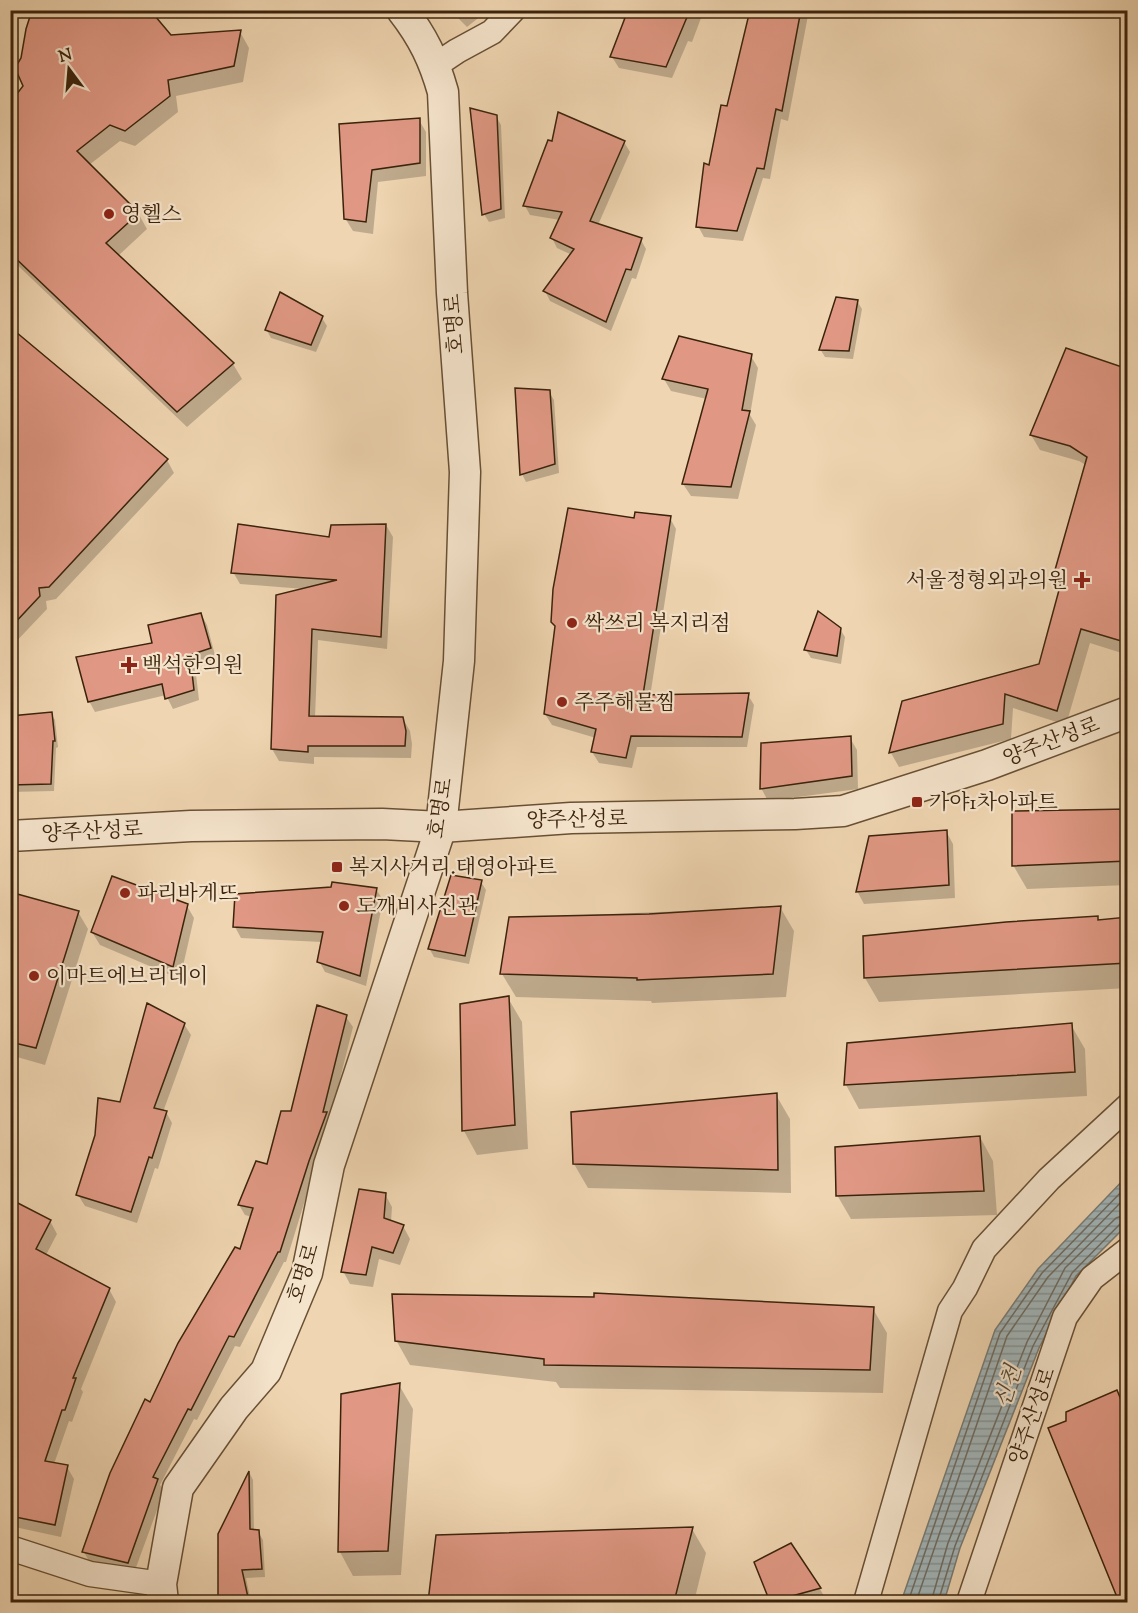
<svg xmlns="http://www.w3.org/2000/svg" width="1138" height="1613" viewBox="0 0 1138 1613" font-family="'Sorts Mill Goudy','Noto Serif KR',serif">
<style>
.water{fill:url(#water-rules);stroke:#787b73;stroke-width:1.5}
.shadow{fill:#0003}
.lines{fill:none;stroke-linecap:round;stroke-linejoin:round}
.shore{stroke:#6e6c62;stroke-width:1.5}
.building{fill:#e09884;stroke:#3b230b;stroke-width:1.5}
.minor-casing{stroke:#685034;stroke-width:27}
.tertiary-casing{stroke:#685034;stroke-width:33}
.minor{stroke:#f5e4cc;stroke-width:24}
.tertiary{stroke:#f5e4cc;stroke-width:30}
.poi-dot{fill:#8f2418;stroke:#f5e4cc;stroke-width:2}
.labels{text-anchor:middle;stroke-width:4.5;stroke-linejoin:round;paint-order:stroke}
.poi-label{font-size:21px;fill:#3b230b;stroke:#f5e4cc;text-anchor:start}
.street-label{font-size:21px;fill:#3b230b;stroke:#f5e4cc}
.water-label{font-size:22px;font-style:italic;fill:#544836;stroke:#f5e4cc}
</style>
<defs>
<pattern id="water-rules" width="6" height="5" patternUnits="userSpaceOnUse" patternTransform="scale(1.5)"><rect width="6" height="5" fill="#a1b5b9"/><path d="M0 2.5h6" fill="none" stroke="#849395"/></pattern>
</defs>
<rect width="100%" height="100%" fill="#efd5b1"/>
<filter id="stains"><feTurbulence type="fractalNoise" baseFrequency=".00333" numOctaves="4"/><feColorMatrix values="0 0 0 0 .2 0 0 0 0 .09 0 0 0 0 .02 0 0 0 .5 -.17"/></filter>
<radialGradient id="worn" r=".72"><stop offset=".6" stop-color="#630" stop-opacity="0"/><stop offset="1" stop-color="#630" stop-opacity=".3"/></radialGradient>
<polygon class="water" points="1127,1176 1127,1225 1076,1276 1039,1348 960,1548 944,1602 901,1602 995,1330 1038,1269"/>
<g class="shadow">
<polygon points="450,10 487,10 487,11 467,27"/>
<polygon points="600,10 704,10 692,42 688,41 672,78 619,68 612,57 626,20 602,13"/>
<polygon points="751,10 809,10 788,121 781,119 770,179 763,178 743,241 704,237 698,226 710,167 728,108"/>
<polygon points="240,32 249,48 243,82 176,96 178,112 135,146 120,141 89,165 138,213 147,229 118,256 233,364 242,379 187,427 10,258 10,106 171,36"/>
<polygon points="496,116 501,125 505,218 489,222 484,214"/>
<polygon points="419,120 426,132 426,176 378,182 373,234 353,231 345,218 341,125"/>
<polygon points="624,142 630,152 598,225 641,240 646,249 636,279 632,278 611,331 550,301 545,291 572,255 557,248 552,238 560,220 530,215 525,206"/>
<polygon points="857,301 862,309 853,359 825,357 820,349"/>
<polygon points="322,318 327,326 316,352 271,338 266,329"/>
<polygon points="10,329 167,460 174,473 56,599 46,601 47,609 10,648"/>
<polygon points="751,356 758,368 750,415 756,425 738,499 691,496 683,484 707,399 671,391 664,379"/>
<polygon points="1123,366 1128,368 1128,655 1090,643 1066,725 1013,708 1011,739 899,767 891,753 903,702 1040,665 1061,588 1054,577 1086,465 1079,461 1040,450 1031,435"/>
<polygon points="549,392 554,400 559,473 526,482 522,474"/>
<polygon points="670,518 676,529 650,697 748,695 754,705 747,747 637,747 632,768 599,763 592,752 596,738 552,725 545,714 635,519"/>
<polygon points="386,525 393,537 387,649 318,640 315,718 403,719 410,731 412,744 411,758 314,757 314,764 279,761 272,749 304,589 240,584 233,572 331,539"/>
<polygon points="201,614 207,625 216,659 195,666 199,700 173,709 166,695 95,712 89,701 154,644"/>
<polygon points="840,629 845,637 841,664 811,658 806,650"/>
<polygon points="51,714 55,720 58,747 56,748 54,791 10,792 10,718"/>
<polygon points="850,738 857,750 858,789 768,801 761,788"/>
<polygon points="1128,811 1128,885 1027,889 1013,865"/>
<polygon points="946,831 953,844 955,898 864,904 857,891"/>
<polygon points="481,882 486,890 469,964 434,957 429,948"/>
<polygon points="376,889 383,900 366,986 325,972 319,961 322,942 241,938 235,927"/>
<polygon points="10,894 78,912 88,929 45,1065 10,1055"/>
<polygon points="187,906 194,918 180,979 100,945 92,932"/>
<polygon points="780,907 794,931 786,997 652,1003 651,1001 516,997 502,974 510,918"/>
<polygon points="1097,918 1099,921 1128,918 1128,988 879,1002 865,978"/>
<polygon points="508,998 522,1022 528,1149 477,1155 464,1131 462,1005"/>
<polygon points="346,1017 353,1027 330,1119 286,1262 284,1262 240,1347 235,1346 197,1420 194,1419 160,1485 164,1491 134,1573 90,1563 84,1552 151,1404 241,1251 252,1217 245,1215 239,1205 268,1166 292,1113"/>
<polygon points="184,1024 191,1035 163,1112 166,1112 172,1123 158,1169 155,1168 137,1223 85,1206 78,1195 121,1103"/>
<polygon points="1071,1025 1085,1049 1087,1096 859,1109 846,1085"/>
<polygon points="776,1095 790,1119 791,1193 588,1188 574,1164"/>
<polygon points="980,1137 993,1161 997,1215 851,1219 837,1195"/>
<polygon points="385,1194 392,1207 391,1222 403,1226 410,1239 400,1265 379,1259 373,1287 350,1284 343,1271"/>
<polygon points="10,1201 50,1221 57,1234 46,1255 109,1289 116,1302 81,1389 83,1392 72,1422 69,1421 54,1464 67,1467 74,1479 61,1537 10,1526"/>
<polygon points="873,1309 887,1333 883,1393 560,1388 556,1382 410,1365 396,1340"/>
<polygon points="399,1385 413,1409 401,1575 353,1576 340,1552 343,1396"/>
<polygon points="250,1474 253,1480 254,1531 258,1532 263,1540 265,1577 246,1578 251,1602 220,1602 220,1535"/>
<polygon points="692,1529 706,1553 694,1602 429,1602 438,1537"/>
<polygon points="790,1544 820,1589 824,1596 804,1602 772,1602 756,1563"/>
</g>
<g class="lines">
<g class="shore">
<polyline points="908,1602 1000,1333 1042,1273 1128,1185"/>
<polyline points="916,1602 1007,1336 1048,1277 1128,1195"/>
<polyline points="931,1602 948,1543 1027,1342 1065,1268 1116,1218 1128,1214"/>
<polyline points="938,1602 955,1546 1033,1346 1072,1273 1121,1223 1128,1222"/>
</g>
</g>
<g class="building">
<polygon points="32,10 150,10 171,35 241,30 234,66 168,80 170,96 125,131 110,125 77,151 139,213 106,243 234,363 177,412 10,253 10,103 23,86 15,68 21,58 26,29"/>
<polygon points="628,10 690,10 666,67 610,57"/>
<polygon points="750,10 801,10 782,111 776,109 764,169 757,168 737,231 696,227 704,163 709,165 721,105 727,106"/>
<polygon points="470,108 497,115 501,209 482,215"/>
<polygon points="558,112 625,141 590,221 642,238 631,270 626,269 606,322 543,291 574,249 550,238 562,212 523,206 548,140 552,141"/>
<polygon points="420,118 420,163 372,170 366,222 344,219 339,124"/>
<polygon points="280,292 323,316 311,345 265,330"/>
<polygon points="836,297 858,300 849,351 819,350"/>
<polygon points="10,327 168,459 49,587 39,588 40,596 10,628"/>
<polygon points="679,336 752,354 742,410 750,411 731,487 682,484 708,389 662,379"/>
<polygon points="1066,348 1128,369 1128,643 1081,629 1057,711 1005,694 1003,724 889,753 902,701 1039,664 1062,579 1053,577 1087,457 1070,446 1030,435"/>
<polygon points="515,388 550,390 555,464 520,475"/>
<polygon points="568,508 634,518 635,512 671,516 643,695 749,693 742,737 631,736 626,758 591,752 596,729 544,714 555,626 551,622 553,589"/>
<polygon points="238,524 329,537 331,525 386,524 381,637 312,629 309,716 403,717 406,731 405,746 308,746 308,752 271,749 276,595 337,580 231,573"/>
<polygon points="818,611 841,628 837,656 804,650"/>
<polygon points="201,613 211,648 190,655 194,690 165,699 162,684 88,702 76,657 152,643 148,625"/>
<polygon points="52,712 55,741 53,741 51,784 10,785 10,716"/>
<polygon points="851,736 852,776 760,789 761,743"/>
<polygon points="1128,809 1128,861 1012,866 1012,811"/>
<polygon points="947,830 949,885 856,892 869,836"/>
<polygon points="451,875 482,880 465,956 428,949"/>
<polygon points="112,876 188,904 173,967 91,932"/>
<polygon points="332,882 377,888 360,976 317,962 323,932 233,927 235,894 331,887"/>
<polygon points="10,892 79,911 36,1048 10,1042"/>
<polygon points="781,906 773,974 637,980 637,978 500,974 509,917 649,914"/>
<polygon points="1098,916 1098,920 1128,917 1128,963 864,978 863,936 1006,922"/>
<polygon points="509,996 515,1125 462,1131 460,1004"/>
<polygon points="147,1003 185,1023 154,1108 167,1111 152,1158 149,1157 131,1212 76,1195 95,1135 98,1098 120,1102"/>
<polygon points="317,1005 347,1015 323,1112 327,1112 309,1161 280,1252 278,1252 234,1337 229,1336 191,1410 188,1409 153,1477 158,1479 128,1563 82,1552 110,1473 145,1399 150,1402 178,1343 235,1247 240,1249 253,1208 238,1205 256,1161 267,1164 281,1111 291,1111"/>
<polygon points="1072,1023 1075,1072 844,1085 847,1043"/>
<polygon points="777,1093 778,1170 573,1164 571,1112"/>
<polygon points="980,1136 984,1191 836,1196 835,1147"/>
<polygon points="359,1189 386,1193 384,1218 404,1225 393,1253 372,1247 366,1275 341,1272"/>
<polygon points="10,1199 51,1220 36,1249 110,1288 73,1378 76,1378 65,1410 62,1410 45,1461 68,1465 55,1525 10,1516"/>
<polygon points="594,1293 874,1307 870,1370 544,1365 544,1359 395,1341 392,1294 594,1297"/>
<polygon points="400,1383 388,1551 338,1552 341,1394"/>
<polygon points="1117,1390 1128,1417 1128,1602 1119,1602 1048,1428 1066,1421 1066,1412"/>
<polygon points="249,1471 250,1529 259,1530 262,1569 242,1570 249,1602 218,1602 218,1534"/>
<polygon points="693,1527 674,1602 428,1602 436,1535"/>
<polygon points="791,1543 821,1588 770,1602 754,1562"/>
</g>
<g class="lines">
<defs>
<g id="minor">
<polyline points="436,65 457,51 492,32 513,10"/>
<polyline points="10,1548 90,1574 161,1584"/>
<polyline points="866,1602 950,1311 965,1288 984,1249 1049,1179 1128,1106"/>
<polyline points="969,1602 1065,1317 1092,1278 1128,1250"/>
</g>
<g id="tertiary">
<polyline points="10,836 191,826 382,824 441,827 571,818 795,814 843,811 987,765 1128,712"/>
<path d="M163 1602 161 1584 178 1488 234 1408 266 1371 307 1273 329 1165 441 827 459 661 465 472 452 293 443 92C434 60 423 37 402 10"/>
</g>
</defs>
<use href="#minor" class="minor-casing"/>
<use href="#tertiary" class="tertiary-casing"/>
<use href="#minor" class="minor"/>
<use href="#tertiary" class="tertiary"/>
</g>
<g class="poi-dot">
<circle cx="109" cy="214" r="6"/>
<path d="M1079 571h6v6h6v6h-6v6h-6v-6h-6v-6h6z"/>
<circle cx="572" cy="623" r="6"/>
<path d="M126 656h6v6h6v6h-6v6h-6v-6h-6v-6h6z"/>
<circle cx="562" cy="702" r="6"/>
<rect x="911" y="796" width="12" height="12" rx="3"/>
<rect x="331" y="861" width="12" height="12" rx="3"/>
<circle cx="125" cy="893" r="6"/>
<circle cx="344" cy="906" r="6"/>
<circle cx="34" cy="976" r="6"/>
</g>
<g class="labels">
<g class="poi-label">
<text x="121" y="221">영헬스</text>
<text x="1068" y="587" text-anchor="end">서울정형외과의원</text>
<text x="584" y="630">싹쓰리 복지리점</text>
<text x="142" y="672">백석한의원</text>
<text x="574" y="709">주주해물찜</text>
<text x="929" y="809">가야1차아파트</text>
<text x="349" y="874">복지사거리.태영아파트</text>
<text x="137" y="900">파리바게뜨</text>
<text x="356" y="913">도깨비사진관</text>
<text x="46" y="983">이마트에브리데이</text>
</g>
<g class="street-label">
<text transform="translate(454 324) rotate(-94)" y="7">호명로</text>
<text transform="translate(1051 741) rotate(-21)" y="7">양주산성로</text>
<text transform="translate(440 808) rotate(-81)" y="7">호명로</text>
<text transform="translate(577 819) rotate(-1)" y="7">양주산성로</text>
<text transform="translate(92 831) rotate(-3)" y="7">양주산성로</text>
<text transform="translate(303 1273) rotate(-73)" y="7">호명로</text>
<text transform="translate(1032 1416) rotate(-71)" y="7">양주산성로</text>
</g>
<g class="water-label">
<text transform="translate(1007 1386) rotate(-72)" y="8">신천</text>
</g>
</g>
<rect width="1138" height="1613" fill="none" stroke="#efd5b1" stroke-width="36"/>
<rect x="12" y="12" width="1114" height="1589" fill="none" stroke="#3b230b" stroke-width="3"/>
<rect x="18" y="18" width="1102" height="1577" fill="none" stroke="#3b230b" stroke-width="1.5"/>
<g transform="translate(69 69) rotate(344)" stroke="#f5e4cc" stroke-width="4.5" paint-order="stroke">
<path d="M0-4.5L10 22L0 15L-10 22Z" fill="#3b230b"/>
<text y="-9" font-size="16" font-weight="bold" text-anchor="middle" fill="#3b230b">N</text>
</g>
<rect width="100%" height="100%" filter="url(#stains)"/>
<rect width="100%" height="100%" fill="url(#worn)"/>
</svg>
